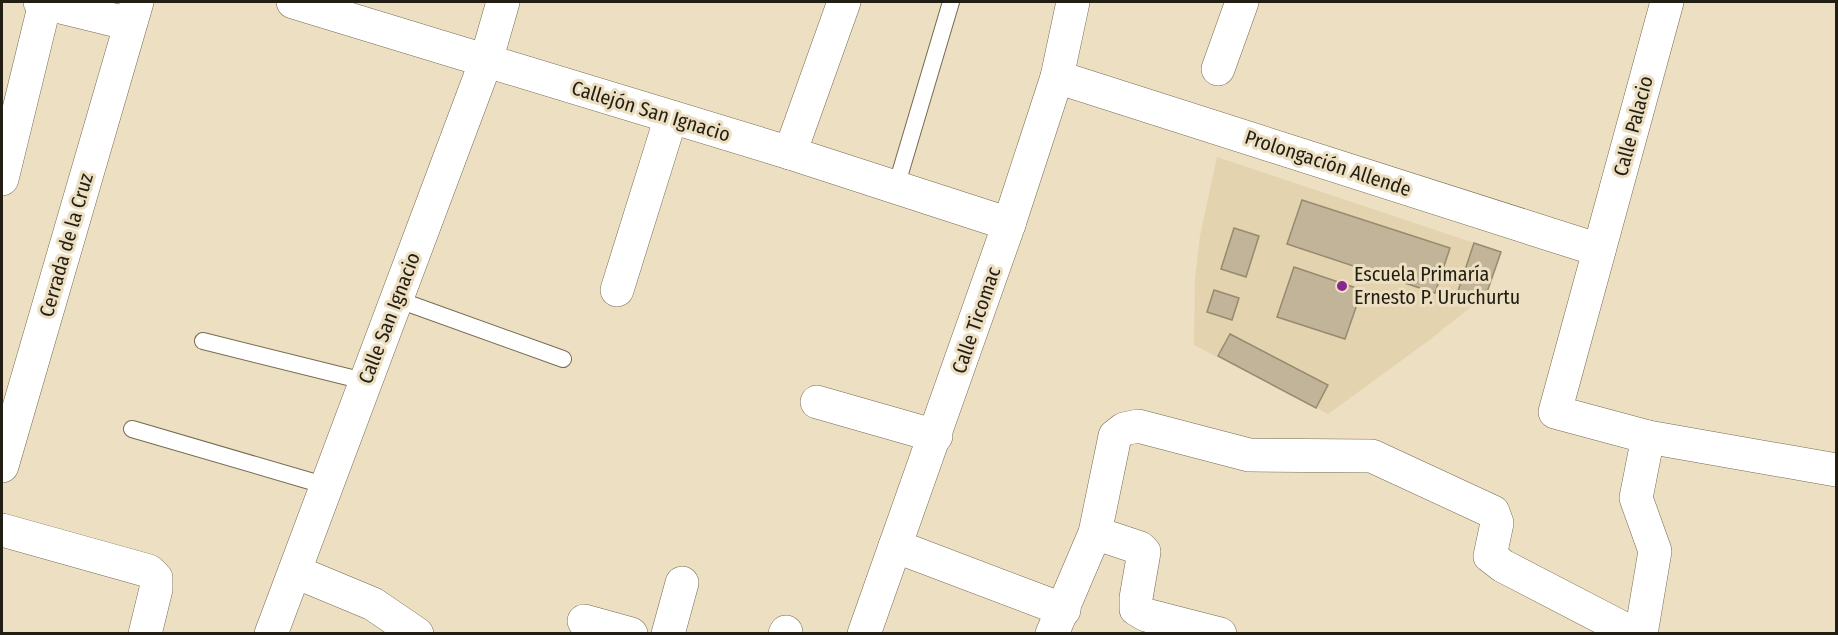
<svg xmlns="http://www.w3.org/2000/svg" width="1838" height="635" viewBox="0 0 1838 635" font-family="'Fira Sans Condensed',sans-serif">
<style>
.built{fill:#e3d3ae}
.building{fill:#c1b498;stroke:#978a6f;stroke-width:1.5}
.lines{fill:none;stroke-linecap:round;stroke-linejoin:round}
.service-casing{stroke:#766a50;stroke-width:18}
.minor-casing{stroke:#766a50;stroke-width:34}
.service{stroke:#fff;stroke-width:16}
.minor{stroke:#fff;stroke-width:33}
.poi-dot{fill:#89278f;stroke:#ecdfc2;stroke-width:2}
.labels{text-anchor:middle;stroke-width:6;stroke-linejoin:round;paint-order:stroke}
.street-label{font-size:20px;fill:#231e13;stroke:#ecdfc2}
.poi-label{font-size:20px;fill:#231e13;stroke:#ecdfc2;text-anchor:start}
</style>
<rect width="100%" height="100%" fill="#ecdfc2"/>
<polygon class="built" points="1217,157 1501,252 1486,295 1428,341 1328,414 1194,345 1195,278 1200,236"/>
<g class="building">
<polygon points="1302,200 1450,248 1435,293 1287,244"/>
<polygon points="1234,228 1259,236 1246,277 1221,269"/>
<polygon points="1474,243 1501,252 1486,295 1477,301 1457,294"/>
<polygon points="1294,267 1362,290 1345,339 1277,317"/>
<polygon points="1214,290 1239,298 1232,320 1207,312"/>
<polygon points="1230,334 1328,385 1316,408 1218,356"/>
</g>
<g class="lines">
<defs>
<g id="service">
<polyline points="896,187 951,2"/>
<polyline points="396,299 563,359"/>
<polyline points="203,341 364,381"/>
<polyline points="132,429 327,486"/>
</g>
<g id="minor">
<polyline points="40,2 130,24"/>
<polyline points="293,2 790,153 1009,224"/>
<polyline points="1667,2 1555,412 1648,437 1836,470"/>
<polyline points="1218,69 1242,2"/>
<polyline points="1057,77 1599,250"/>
<polyline points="790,153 844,2"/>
<polyline points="2,179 45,3"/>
<polyline points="617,290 671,117"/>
<polyline points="817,402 936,436"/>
<polyline points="2,466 137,2"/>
<polyline points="2,530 149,571 156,578 156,589 145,634"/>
<polyline points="1095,533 1140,548 1144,552 1136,598 1136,609 1146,615 1220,634"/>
<polyline points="895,546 1064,610"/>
<polyline points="296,572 373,604 417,634"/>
<polyline points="584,621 631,634"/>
<polyline points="271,634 486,61 503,2"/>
<polyline points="668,634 682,583"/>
<polyline points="785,634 786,632"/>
<polyline points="864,634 1009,224 1057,77 1073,2"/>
<polyline points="1052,634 1095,533 1115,436 1124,429 1138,426 1249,455 1372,456 1493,512 1497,523 1490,556 1503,566 1634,634"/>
<polyline points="1641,634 1655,551 1636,498 1648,437"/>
</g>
</defs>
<use href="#service" class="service-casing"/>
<use href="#minor" class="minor-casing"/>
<use href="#service" class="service"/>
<use href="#minor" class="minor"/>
</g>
<circle class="poi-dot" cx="1342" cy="286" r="6"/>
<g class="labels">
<g class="street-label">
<text transform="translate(651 111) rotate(17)" y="7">Callejón San Ignacio</text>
<text transform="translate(1633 126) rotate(-75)" y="7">Calle Palacio</text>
<text transform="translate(1328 163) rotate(18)" y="7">Prolongación Allende</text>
<text transform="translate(66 245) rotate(-74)" y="7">Cerrada de la Cruz</text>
<text transform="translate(389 318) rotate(-69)" y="7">Calle San Ignacio</text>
<text transform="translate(976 320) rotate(-71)" y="7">Calle Ticomac</text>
</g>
<g class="poi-label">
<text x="1354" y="281">Escuela Primaría<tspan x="1354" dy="23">Ernesto P. Uruchurtu</tspan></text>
</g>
</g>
<rect width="1838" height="635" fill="none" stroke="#231e13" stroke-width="6"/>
</svg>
